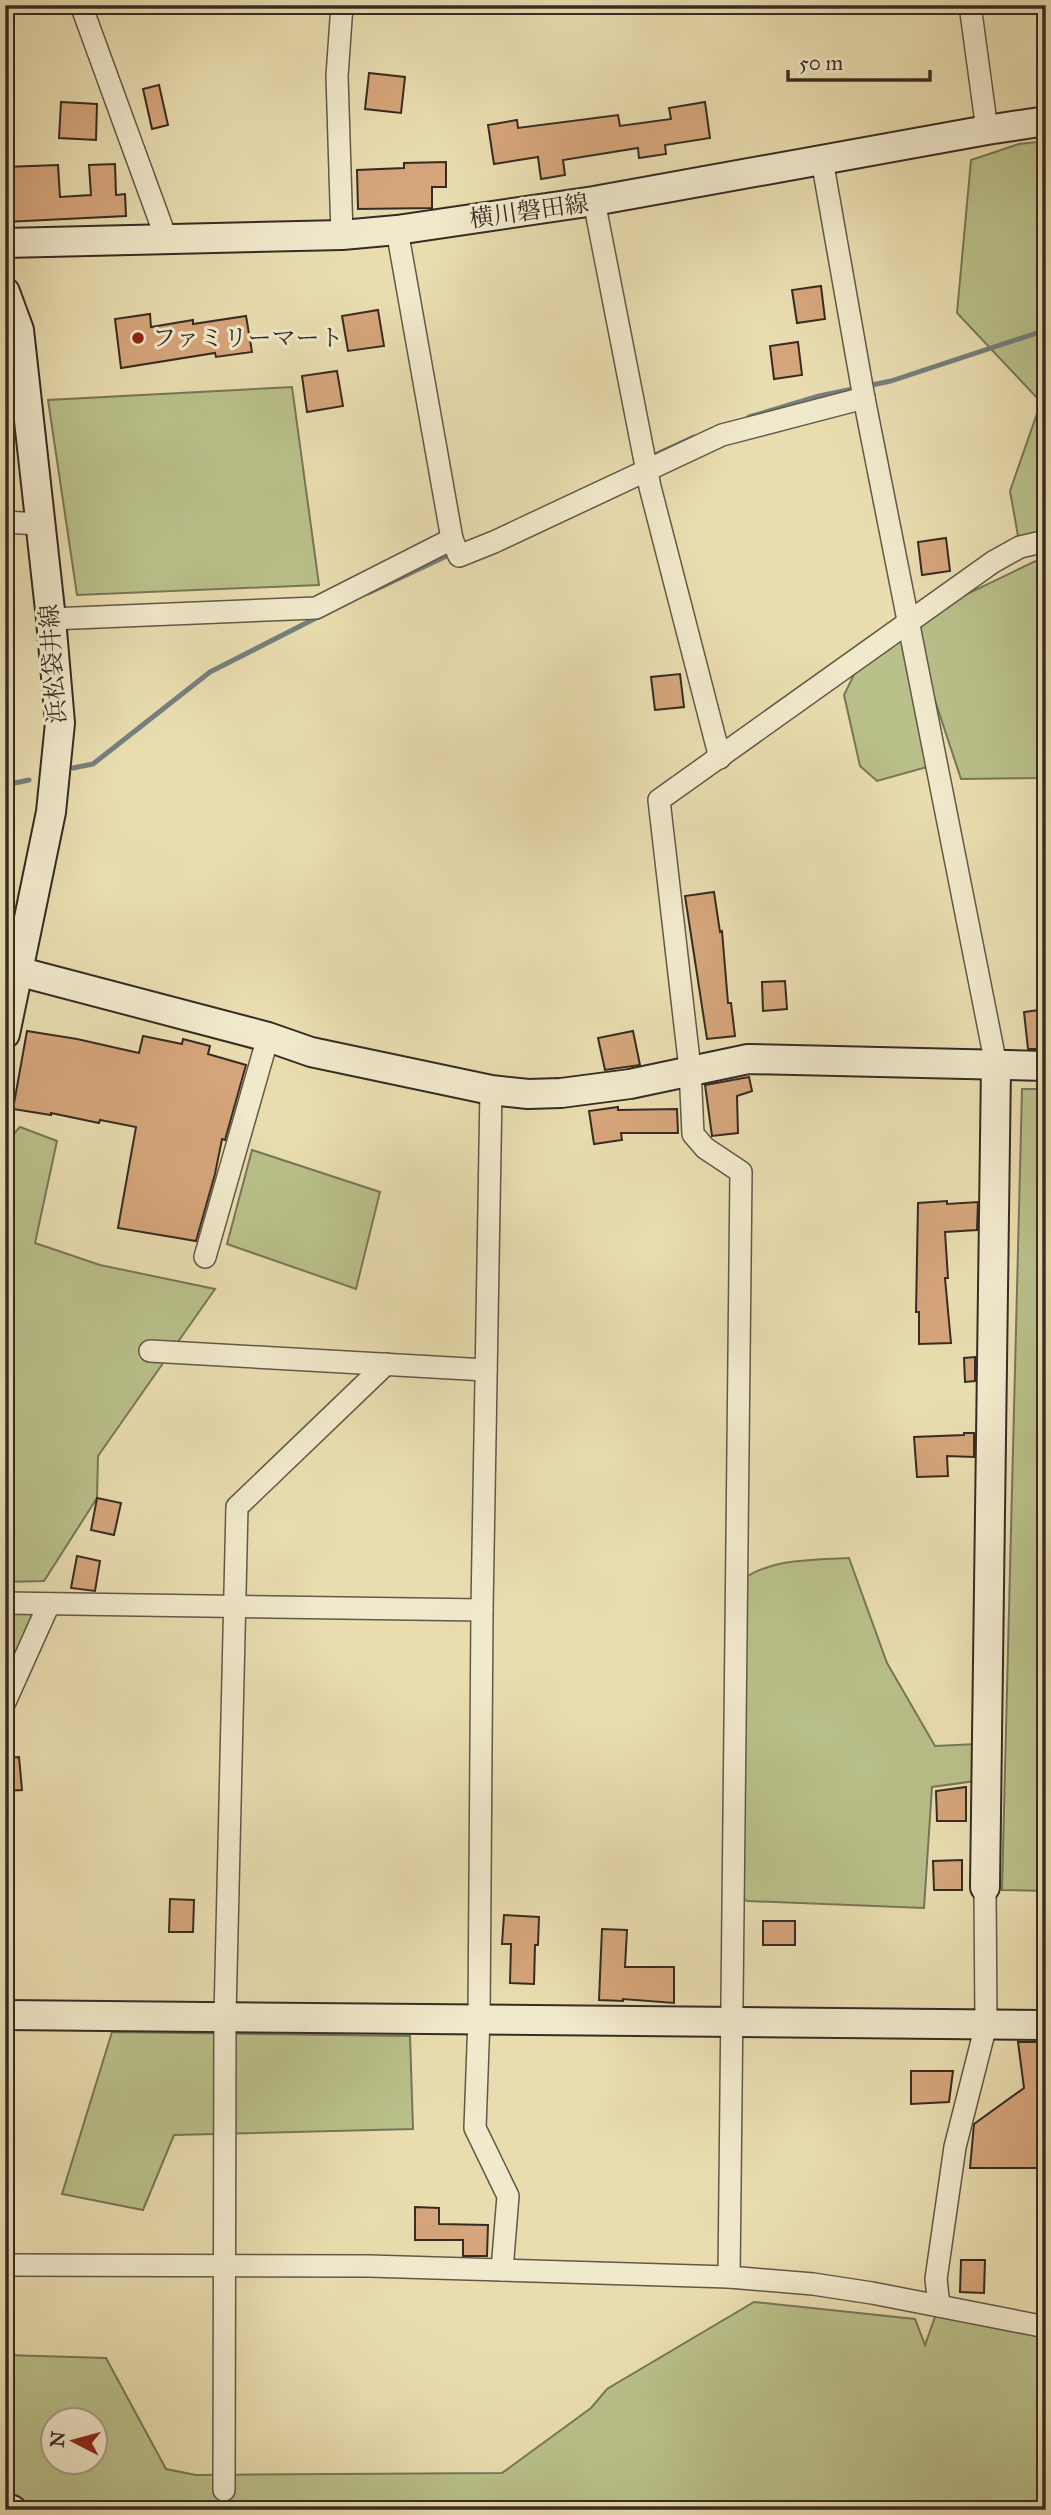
<svg xmlns="http://www.w3.org/2000/svg" width="1051" height="2515" viewBox="0 0 1051 2515" font-family="'IM FELL Great Primer','Noto Serif JP',serif">
<style>
.green{fill:#b9c08a;stroke:#787657;stroke-width:2;fill-rule:evenodd}
.lines{fill:none;stroke-linecap:round;stroke-linejoin:round}
.stream{stroke:#75807d;stroke-width:5}
.building{fill:#d6a57b;stroke:#362c24;stroke-width:2}
.street-casing{stroke:#635847;stroke-width:24}
.secondary-casing{stroke:#362c24;stroke-width:32}
.street{stroke:#f1e9cc;stroke-width:21}
.secondary{stroke:#f1e9cc;stroke-width:28}
.poi-dot{fill:#8f2418;stroke:#f1e9cc;stroke-width:2.5}
.labels{text-anchor:middle;stroke-width:6;stroke-linejoin:round;paint-order:stroke}
.street-label{font-size:24px;fill:#362c24;stroke:#f1e9cc}
.poi-label{font-size:24px;fill:#362c24;stroke:#f1e9cc;text-anchor:start}
</style>
<rect width="100%" height="100%" fill="#e9ddb0"/>
<filter id="stains"><feTurbulence type="fractalNoise" baseFrequency=".00286" numOctaves="4"/><feColorMatrix values="0 0 0 0 .2 0 0 0 0 .09 0 0 0 0 .02 0 0 0 .5 -.17"/></filter>
<radialGradient id="worn" r=".72"><stop offset=".6" stop-color="#630" stop-opacity="0"/><stop offset="1" stop-color="#630" stop-opacity=".3"/></radialGradient>
<g class="green">
<polygon points="1046,141 1046,541 1020,547 1010,491 1041,402 957,313 971,160 1019,144"/>
<polygon points="292,387 319,585 77,595 48,400"/>
<polygon points="1046,556 1046,778 961,779 909,622"/>
<polygon points="904,638 927,767 877,781 860,766 844,695 863,656"/>
<polygon points="1022,1089 1046,1089 1046,1891 1002,1890"/>
<polygon points="20,1127 57,1141 35,1243 100,1265 215,1289 98,1456 97,1498 44,1581 5,1582 5,1289 9,1292 5,1284 5,1143"/>
<polygon points="252,1150 380,1192 356,1289 227,1244"/>
<path d="M849 1558 887 1663 935 1746 977 1744 975 1781 932 1787 924 1908 747 1901 732 1888 742 1580C771 1558 814 1560 849 1558Z"/>
<polygon points="5,1603 36,1604 5,1689"/>
<polygon points="112,2032 410,2036 413,2129 174,2135 143,2210 62,2194"/>
<path d="M754 2302 915 2319 925 2345 939 2306 1046 2329V2510H5V2355L106 2358 166 2469 196 2475 502 2473 591 2408 607 2389ZM52 2420H94V2462H52Z"/>
</g>
<g class="lines">
<g class="stream">
<polyline points="867,386 891,381 1046,330"/>
<polyline points="749,417 819,396 858,388"/>
<polyline points="655,455 694,437"/>
<polyline points="368,593 451,554"/>
<polyline points="73,768 93,764 210,672 318,617"/>
<polyline points="5,785 29,780"/>
</g>
</g>
<g class="building">
<polygon points="369,73 405,77 401,113 365,109"/>
<polygon points="159,85 168,125 152,129 143,89"/>
<polygon points="61,102 97,104 96,140 59,138"/>
<polygon points="705,102 710,138 665,145 666,154 639,158 638,148 563,160 565,175 541,179 538,157 494,164 488,125 517,120 518,128 618,115 620,126 671,119 669,108"/>
<polygon points="446,162 446,187 432,187 432,208 358,209 357,170 404,168 404,163"/>
<polygon points="115,164 116,195 125,194 126,216 5,222 5,167 58,165 60,197 91,195 89,165"/>
<polygon points="821,286 825,319 797,323 792,290"/>
<polygon points="378,310 384,346 348,351 342,316"/>
<polygon points="150,314 151,327 193,320 193,324 246,316 252,352 216,357 215,353 121,368 115,319"/>
<polygon points="798,342 802,375 774,379 770,346"/>
<polygon points="337,371 343,406 307,412 302,376"/>
<polygon points="946,538 950,571 922,575 918,542"/>
<polygon points="680,674 684,707 655,710 651,677"/>
<polygon points="714,892 720,932 722,931 728,1003 731,1003 735,1036 707,1039 685,896"/>
<polygon points="785,981 787,1009 763,1011 762,982"/>
<polygon points="1046,1009 1046,1049 1028,1049 1024,1012"/>
<polygon points="27,1031 77,1039 139,1053 143,1036 182,1044 183,1039 210,1046 208,1054 246,1065 225,1140 222,1139 215,1174 196,1241 118,1228 136,1127 100,1120 99,1123 51,1113 51,1115 13,1109"/>
<polygon points="633,1031 640,1065 605,1070 598,1038"/>
<polygon points="749,1077 752,1091 737,1096 738,1133 712,1136 705,1085"/>
<polygon points="618,1107 618,1110 677,1109 678,1133 621,1133 622,1140 594,1144 589,1111"/>
<polygon points="947,1201 947,1204 978,1202 977,1230 945,1232 948,1278 945,1278 951,1343 919,1344 919,1312 916,1312 918,1203"/>
<polygon points="975,1357 975,1381 965,1382 964,1358"/>
<polygon points="964,1433 974,1433 974,1457 947,1456 948,1476 917,1477 914,1437 964,1435"/>
<polygon points="97,1498 121,1503 114,1535 91,1530"/>
<polygon points="77,1556 100,1561 95,1591 71,1588"/>
<polygon points="19,1757 22,1790 5,1791 5,1758"/>
<polygon points="966,1787 966,1821 937,1821 936,1791"/>
<polygon points="962,1860 962,1890 934,1890 933,1861"/>
<polygon points="170,1899 194,1900 193,1932 169,1932"/>
<polygon points="504,1915 539,1917 538,1945 535,1945 534,1984 510,1983 511,1944 502,1944"/>
<rect x="763" y="1921" width="32" height="24"/>
<polygon points="602,1929 627,1930 625,1967 674,1967 674,2003 623,1999 623,2001 599,2000"/>
<polygon points="1018,2042 1046,2042 1046,2168 970,2168 974,2124 1024,2088"/>
<polygon points="911,2071 953,2071 949,2102 911,2104"/>
<polygon points="415,2207 439,2208 439,2224 488,2225 487,2256 463,2256 463,2240 415,2240"/>
<polygon points="961,2260 985,2260 984,2293 960,2292"/>
</g>
<g class="lines">
<defs>
<g id="street">
<polyline points="81,5 166,238"/>
<polyline points="342,5 337,76 342,235"/>
<polyline points="970,5 987,130"/>
<polyline points="822,160 864,398 996,1065"/>
<polyline points="594,201 650,487 720,758"/>
<polyline points="397,230 452,539 459,556 494,542 722,435 864,398"/>
<polyline points="5,522 39,524"/>
<polyline points="51,619 316,608 452,539"/>
<polyline points="491,1090 482,1610 479,2018 475,2128 508,2196 502,2270"/>
<polyline points="205,1257 268,1037"/>
<polyline points="150,1351 486,1370"/>
<polyline points="5,1603 482,1610"/>
<polyline points="5,1702 49,1604"/>
<polyline points="5,2265 369,2266 729,2277 813,2284 872,2293 1046,2327"/>
<polyline points="729,2277 741,1172 705,1148 693,1134 690,1069 659,800 993,562 1020,547 1046,541"/>
<polyline points="939,2306 936,2279 955,2147 986,2025 985,1887"/>
<polyline points="224,2490 225,2016 237,1507 386,1364"/>
</g>
<g id="secondary">
<polyline points="5,243 342,235 397,230 594,201 987,130 1046,121"/>
<polyline points="5,292 19,330 51,619 60,723 51,812 5,1034"/>
<polyline points="17,971 268,1037 311,1052 491,1090 528,1094 561,1093 630,1084 748,1059 1046,1066"/>
<polyline points="985,1887 996,1065"/>
<polyline points="5,2015 1046,2025"/>
<polyline points="5,2507 12,2510"/>
</g>
</defs>
<use href="#street" class="street-casing"/>
<use href="#secondary" class="secondary-casing"/>
<use href="#street" class="street"/>
<use href="#secondary" class="secondary"/>
</g>
<circle class="poi-dot" cx="138" cy="338" r="7"/>
<g class="labels">
<g class="street-label">
<text transform="translate(529 211) rotate(-8)" y="8">横川磐田線</text>
<text transform="translate(53 664) rotate(-94)" y="8">浜松袋井線</text>
</g>
<g class="poi-label">
<text x="152" y="346">ファミリーマート</text>
</g>
</g>
<rect width="1051" height="2515" fill="none" stroke="#e9ddb0" stroke-width="28"/>
<rect x="7" y="7" width="1037" height="2501" fill="none" stroke="#362c24" stroke-width="3.5"/>
<rect x="14" y="14" width="1023" height="2487" fill="none" stroke="#362c24" stroke-width="2"/>
<g transform="translate(74 2441) rotate(276)"><circle r="33" fill="#f1e9cc" stroke="#a69d89" stroke-width="2"/>
<path d="M0-5L12 26L0 18L-12 26Z" fill="#8f2418"/>
<text y="-10" font-size="19" font-weight="bold" text-anchor="middle" fill="#362c24">N</text>
</g>
<path d="M788 70v10h142v-10" fill="none" stroke="#362c24" stroke-width="3.5"/>
<text x="799" y="70" font-size="21" fill="#362c24" stroke="#f1e9cc" stroke-width="5" paint-order="stroke">50 m</text>
<rect width="100%" height="100%" filter="url(#stains)"/>
<rect width="100%" height="100%" fill="url(#worn)"/>
</svg>
